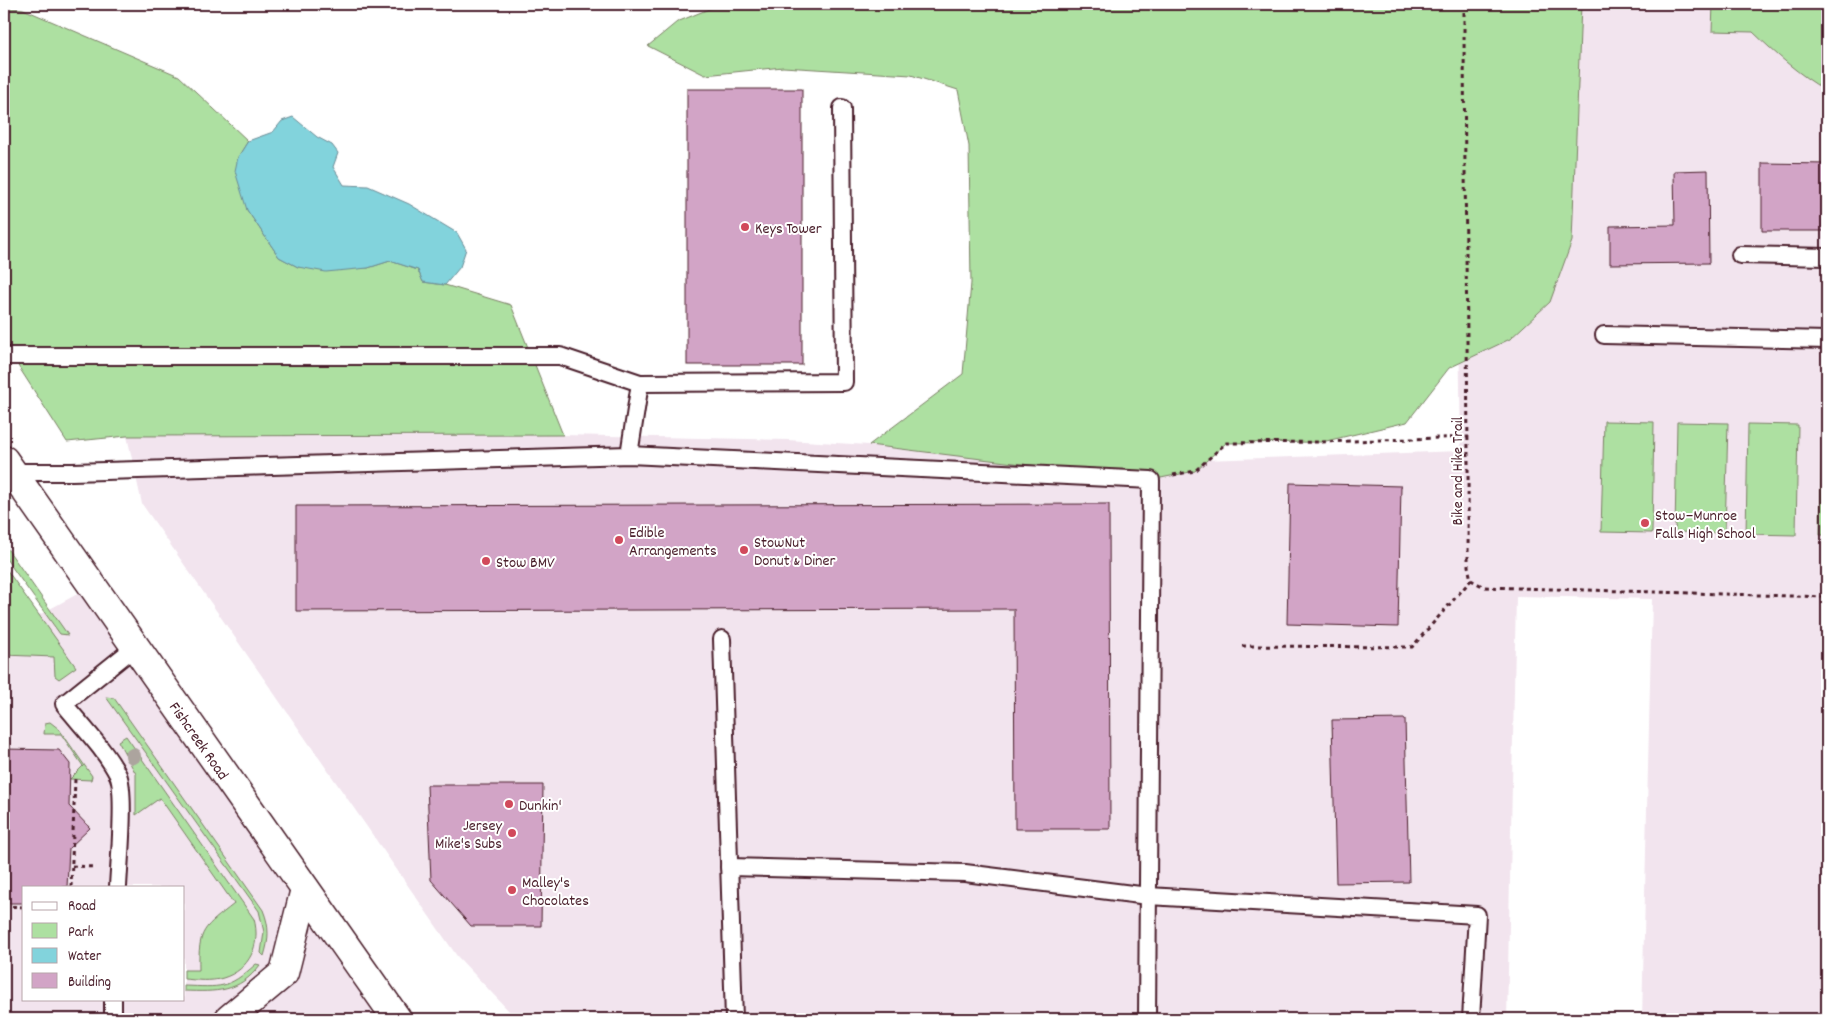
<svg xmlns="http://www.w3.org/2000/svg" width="1831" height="1023" viewBox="0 0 1831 1023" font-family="Dekko,sans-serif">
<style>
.built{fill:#f2e4ee;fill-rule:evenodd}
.green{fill:#ade0a1;stroke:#7c8066}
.water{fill:#82d3dc;stroke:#6c8b95}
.building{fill:#d2a4c6;stroke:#4a1f2b}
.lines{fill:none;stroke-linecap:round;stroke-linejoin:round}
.service-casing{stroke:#4a1f2b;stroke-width:20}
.secondary-casing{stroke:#4a1f2b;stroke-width:31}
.path{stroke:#4a1f2b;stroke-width:3;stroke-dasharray:4 4;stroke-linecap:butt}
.service{stroke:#fff;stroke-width:16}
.secondary{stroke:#fff;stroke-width:28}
.tree{fill:#aca49e}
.poi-dot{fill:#d1495b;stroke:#fff;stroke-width:2}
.labels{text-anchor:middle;stroke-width:4;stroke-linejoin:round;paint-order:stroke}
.poi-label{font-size:16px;fill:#4a1f2b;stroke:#fff;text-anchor:start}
.street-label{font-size:16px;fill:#4a1f2b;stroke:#fff}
</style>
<rect width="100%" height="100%" fill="#fff"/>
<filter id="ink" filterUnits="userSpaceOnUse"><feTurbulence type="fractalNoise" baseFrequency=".02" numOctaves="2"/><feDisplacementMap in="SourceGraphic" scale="10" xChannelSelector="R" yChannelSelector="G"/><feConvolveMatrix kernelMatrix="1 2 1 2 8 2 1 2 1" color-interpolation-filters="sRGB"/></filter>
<g filter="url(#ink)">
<g class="built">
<polygon points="1456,4 1827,4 1827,1019 1642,1019 1652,599 1516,596 1507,1019 735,1019 509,1011 457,956 142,504 127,436 563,435 787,440 1146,462 1461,451 1455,62"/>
<path d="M92 586 397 1019H4V634ZM24 887H184V999H24Z"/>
</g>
<g class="green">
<polygon points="721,4 1581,4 1572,241 1550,302 1510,339 1449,368 1407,422 1322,442 1226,443 1195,471 1151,480 869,445 963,374 971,283 969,146 958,90 911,75 783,67 705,75 648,46 677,22"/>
<path d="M1713 4H1827V91C1799 75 1776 54 1753 32L1712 31Z"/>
<polygon points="4,7 23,9 179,76 248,141 238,157 247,210 279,257 298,267 368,268 390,261 418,270 423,282 445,285 511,305 563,435 127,436 67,442 4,344"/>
<polygon points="1604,421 1654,422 1652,533 1601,532"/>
<polygon points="1677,422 1728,423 1725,533 1675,532"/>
<polygon points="1748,424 1798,425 1796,535 1746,534"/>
<polygon points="1822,425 1827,426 1827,535 1820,535"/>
<polygon points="4,544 68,635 60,634 4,556"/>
<polygon points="4,566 76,667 59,679 55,676 54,657 4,655"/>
<path d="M106 697 114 698 263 910C270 927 269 940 264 956L261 953 264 932 259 911Z"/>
<polygon points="50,722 59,729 92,776 91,780 70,779 83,766 61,734 44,734 45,723"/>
<path d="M126 736 254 919C261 944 250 970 223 978 211 982 196 980 184 979V970H199C198 928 204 928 234 904L160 798 136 815V774L118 741Z"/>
<path d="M256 964 260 965C239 993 216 992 184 991V986C221 987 227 990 256 964Z"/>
</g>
<polygon class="water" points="293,117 317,137 332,145 338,153 333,167 344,185 368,186 409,204 457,233 466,249 460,267 445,285 423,282 418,270 390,261 368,268 326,272 298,267 279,257 247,210 235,171 238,157 248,141 273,132 282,121"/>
<g class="building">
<rect x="687" y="89" width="115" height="276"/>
<polygon points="1762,163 1827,164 1827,231 1762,231"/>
<polygon points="1708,170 1709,263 1610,264 1610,226 1675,225 1674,171"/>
<polygon points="1290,483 1401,486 1398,627 1287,624"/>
<polygon points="1109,504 1110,829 1015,829 1014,609 296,611 296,506"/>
<polygon points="1405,719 1409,882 1336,883 1332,720"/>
<polygon points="4,749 59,750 70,764 69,806 90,828 69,848 67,887 24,887 24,903 4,903"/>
<polygon points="427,785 543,785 541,926 471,926 431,880"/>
</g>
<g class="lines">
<defs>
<g id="service">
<polyline points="1740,255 1827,257"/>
<polyline points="1604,335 1827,340"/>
<polyline points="4,356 560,356 640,383 844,382 842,108"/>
<polyline points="629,455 640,383"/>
<polyline points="12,472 72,472 629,455 1151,480 1147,1019"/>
<polyline points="722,639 734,1019"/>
<polyline points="729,867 965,873 1148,896 1477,915 1471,1019"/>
<path d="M118 887C119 864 126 792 118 775 106 751 81 725 64 704L135 647"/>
<polyline points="113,1019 113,999"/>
</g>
<g id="secondary">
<polyline points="4,460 397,1019"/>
<polyline points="229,1019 284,973 305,889"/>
</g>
</defs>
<use href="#service" class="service-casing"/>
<use href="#secondary" class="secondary-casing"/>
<g class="path">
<path d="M1464 4C1464 191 1469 378 1468 566L1471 580 1484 587 1827 597"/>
<polyline points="1173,475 1195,471 1226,443 1322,442 1469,437"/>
<polyline points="1242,646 1412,647 1471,580"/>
<polyline points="72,866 96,867"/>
<polyline points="71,887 75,779"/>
<polyline points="4,906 24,907"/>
</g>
<use href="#service" class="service"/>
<use href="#secondary" class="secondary"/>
</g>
<circle class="tree" cx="133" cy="756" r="8"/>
</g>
<g class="poi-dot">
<circle cx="745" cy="227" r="5"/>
<circle cx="1645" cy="523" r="5"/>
<circle cx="619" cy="540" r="5"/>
<circle cx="744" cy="550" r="5"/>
<circle cx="486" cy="561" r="5"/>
<circle cx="509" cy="804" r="5"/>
<circle cx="512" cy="833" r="5"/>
<circle cx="512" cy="890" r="5"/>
</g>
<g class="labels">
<g class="poi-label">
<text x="755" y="233">Keys Tower</text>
<text x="1655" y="520">Stow–Munroe<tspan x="1655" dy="18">Falls High School</tspan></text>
<text x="629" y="537">Edible<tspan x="629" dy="18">Arrangements</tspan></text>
<text x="754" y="547">StowNut<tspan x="754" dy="18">Donut &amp; Diner</tspan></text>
<text x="496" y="567">Stow BMV</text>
<text x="519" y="810">Dunkin'</text>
<text x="502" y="830" text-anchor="end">Jersey<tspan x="502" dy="18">Mike's Subs</tspan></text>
<text x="522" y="887">Malley's<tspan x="522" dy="18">Chocolates</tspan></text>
</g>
<g class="street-label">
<text transform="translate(1456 471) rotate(-90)" y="6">Bike and Hike Trail</text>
<text transform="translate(200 740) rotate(55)" y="6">Fishcreek Road</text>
</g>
</g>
<rect width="1831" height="1023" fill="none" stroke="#fff" stroke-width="20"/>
<rect x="10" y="10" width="1811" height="1003" fill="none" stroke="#4a1f2b" stroke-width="2" filter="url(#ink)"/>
<rect x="22" y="886" width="162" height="115" fill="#ffffff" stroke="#b7a5aa"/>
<rect x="32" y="902" width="25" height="8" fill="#ffffff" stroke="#b7a5aa"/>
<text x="68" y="910" font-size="15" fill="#4a1f2b">Road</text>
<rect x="32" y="923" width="25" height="15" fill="#ade0a1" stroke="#b7a5aa"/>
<text x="68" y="936" font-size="15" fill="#4a1f2b">Park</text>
<rect x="32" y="948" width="25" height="15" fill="#82d3dc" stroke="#b7a5aa"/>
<text x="68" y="960" font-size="15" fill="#4a1f2b">Water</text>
<rect x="32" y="973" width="25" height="15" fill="#d2a4c6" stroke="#b7a5aa"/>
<text x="68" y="986" font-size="15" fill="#4a1f2b">Building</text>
</svg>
